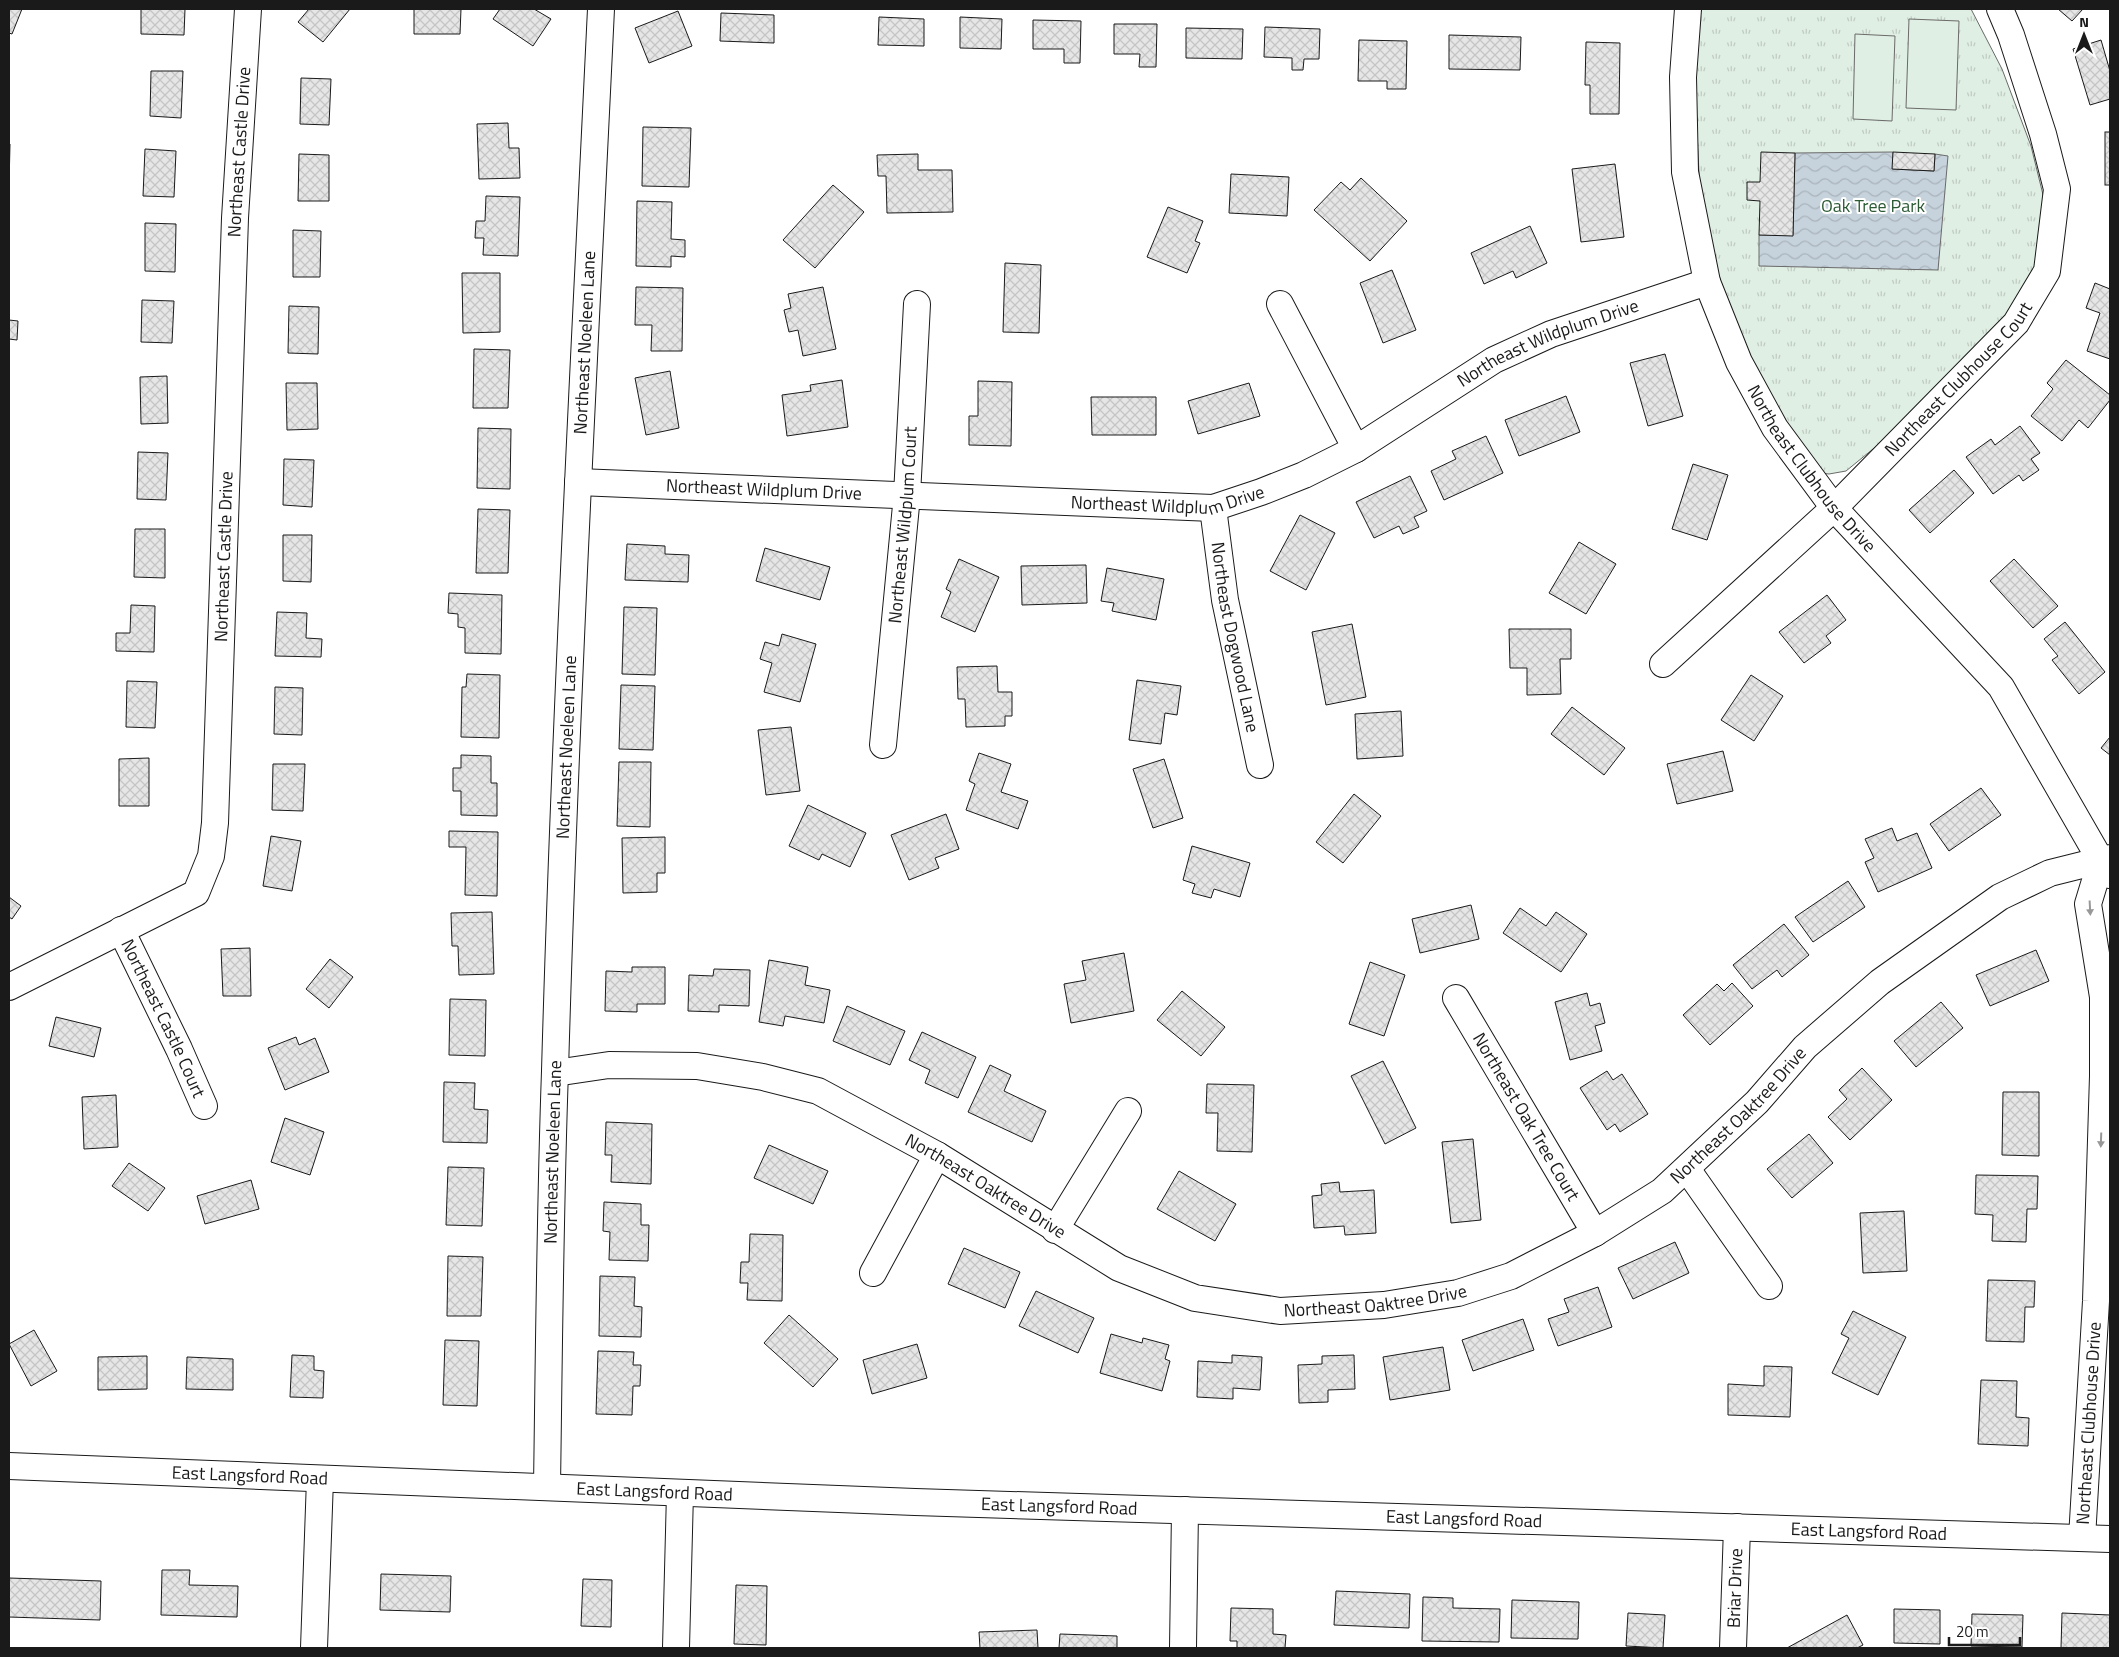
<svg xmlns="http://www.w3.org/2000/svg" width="2119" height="1657" viewBox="0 0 2119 1657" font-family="'Titillium Web',sans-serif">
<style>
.park{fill:url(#park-tufts);stroke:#6a6a6a}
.pitch{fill:#e0efe3;stroke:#6a6a6a}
.water{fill:url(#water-waves);stroke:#6a6a6a}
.building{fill:url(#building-cross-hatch);stroke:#1a1a1a}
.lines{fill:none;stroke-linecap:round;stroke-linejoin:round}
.minor-casing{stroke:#1a1a1a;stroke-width:28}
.minor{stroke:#fff;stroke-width:26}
.oneway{fill:#989898}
.labels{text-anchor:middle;stroke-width:4;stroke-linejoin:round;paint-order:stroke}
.street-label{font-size:18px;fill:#1a1a1a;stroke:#fff}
.park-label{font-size:18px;fill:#2b5a34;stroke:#fff}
</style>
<defs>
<pattern id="park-tufts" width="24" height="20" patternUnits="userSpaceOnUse" patternTransform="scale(1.25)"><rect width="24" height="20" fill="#e0efe3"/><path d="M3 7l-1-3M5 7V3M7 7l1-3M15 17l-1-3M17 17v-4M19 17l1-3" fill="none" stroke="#c0ccc2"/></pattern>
<pattern id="water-waves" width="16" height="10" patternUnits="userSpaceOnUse" patternTransform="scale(1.25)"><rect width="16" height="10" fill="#c6d2dc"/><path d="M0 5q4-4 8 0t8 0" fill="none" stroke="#aab4bc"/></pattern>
<pattern id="building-cross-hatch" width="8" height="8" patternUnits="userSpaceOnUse" patternTransform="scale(1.25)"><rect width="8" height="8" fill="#e6e6e6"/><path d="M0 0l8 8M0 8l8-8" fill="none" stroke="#c5c5c5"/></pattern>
</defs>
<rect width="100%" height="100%" fill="#fff"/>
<polygon class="park" points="1702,9 1971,9 2002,69 2031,146 2048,215 2034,273 2001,328 1895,431 1846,471 1829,474 1821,473 1760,388 1723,300 1701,212 1696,114 1695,25"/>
<g class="pitch">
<polygon points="1909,19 1959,21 1956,110 1906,108"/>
<polygon points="1855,34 1895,36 1892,121 1853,119"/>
</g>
<polygon class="water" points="1893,152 1893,169 1934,171 1935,154 1948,156 1938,270 1759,266 1759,235 1793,235 1795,153"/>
<g class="building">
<polygon points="9,9 22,9 12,34 9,33"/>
<polygon points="141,9 185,9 184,35 141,34"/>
<polygon points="309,9 350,9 323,42 298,22"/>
<polygon points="414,9 461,9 460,34 414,34"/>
<polygon points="500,9 534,9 551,19 533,46 493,19"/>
<polygon points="2058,9 2083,9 2072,21"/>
<polygon points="678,11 692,46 649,63 635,28"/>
<polygon points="721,13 774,15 774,43 720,41"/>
<polygon points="879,17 924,19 924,46 878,45"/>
<polygon points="960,17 1002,19 1001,49 960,48"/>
<polygon points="1033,20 1081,21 1080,63 1064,63 1064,49 1033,49"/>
<polygon points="1114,24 1157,24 1156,67 1139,67 1140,54 1114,54"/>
<polygon points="1265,27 1320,29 1319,59 1304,59 1303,70 1292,70 1292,58 1264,57"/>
<polygon points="1186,28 1243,29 1242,59 1186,58"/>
<polygon points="1449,35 1521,37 1520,70 1449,69"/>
<polygon points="1359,40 1407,41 1406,89 1387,89 1387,81 1358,81"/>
<polygon points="2101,40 2110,71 2110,99 2090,105 2073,49"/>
<polygon points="1586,42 1620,43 1619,114 1590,114 1590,85 1585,85"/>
<polygon points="151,71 183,71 181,118 150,116"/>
<polygon points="301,78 331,79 329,125 300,124"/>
<polygon points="508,123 509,148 519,148 520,178 479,179 477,124"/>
<polygon points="643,127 691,128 689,187 642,186"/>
<rect x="2105" y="132" width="5" height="53"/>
<polygon points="9,144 10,144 9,186"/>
<polygon points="145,149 176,151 174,197 143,196"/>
<polygon points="1761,152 1795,153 1793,236 1759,235 1760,201 1747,200 1747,182 1760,182"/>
<polygon points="1893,152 1935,154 1934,171 1892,169"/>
<polygon points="299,154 329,155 329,201 298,201"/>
<polygon points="918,154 918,170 952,170 953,212 887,213 886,176 878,176 877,155"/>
<polygon points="1615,164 1624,237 1581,242 1572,169"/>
<polygon points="1231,174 1289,177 1287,216 1229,213"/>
<polygon points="1361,178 1407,221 1370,261 1314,210 1341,182 1350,190"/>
<polygon points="833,185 864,212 815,268 783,240"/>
<polygon points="486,196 520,197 518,256 483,255 484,238 475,238 476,221 485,221"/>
<polygon points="637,201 672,202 671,239 685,240 685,257 671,256 671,267 636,266"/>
<polygon points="1168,207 1203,221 1195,241 1200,243 1187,273 1147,257"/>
<polygon points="145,223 176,224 175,272 145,271"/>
<polygon points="1530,226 1547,263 1516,278 1513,271 1484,284 1471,253"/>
<polygon points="293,230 321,231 320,277 293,277"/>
<polygon points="1005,263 1041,265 1039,333 1003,332"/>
<polygon points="1392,270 1416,330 1383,343 1360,283"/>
<polygon points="462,273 500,273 500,332 463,333"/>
<polygon points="2095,283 2110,289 2110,359 2087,351 2100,313 2086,308"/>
<polygon points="636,287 683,288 682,351 651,351 652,325 635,325"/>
<polygon points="823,287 836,349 803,356 798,330 789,332 784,310 791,308 788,294"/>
<polygon points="142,300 174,301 172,343 141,342"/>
<polygon points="289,306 319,307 318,354 288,353"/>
<polygon points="9,320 18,321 17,340 9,339"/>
<polygon points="474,349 510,350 508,408 473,408"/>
<polygon points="1665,354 1683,416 1648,426 1630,363"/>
<polygon points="2066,360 2110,395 2110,400 2088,428 2079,420 2062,441 2031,416 2053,389 2047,383"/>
<polygon points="670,371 679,428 646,435 635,378"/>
<polygon points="167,376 168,423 141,424 140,377"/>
<polygon points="842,380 848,427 787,436 782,395 811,391 810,385"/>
<polygon points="978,381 1012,382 1011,446 969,445 969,416 978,416"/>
<polygon points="286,383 317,383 318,429 287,430"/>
<polygon points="1249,383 1260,416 1198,434 1188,401"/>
<polygon points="1566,396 1580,432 1519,456 1505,420"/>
<polygon points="1091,397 1156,397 1156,435 1092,435"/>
<polygon points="2020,426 2040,453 2031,459 2039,470 2023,481 2019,475 1993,494 1966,457 1991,439 1995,445"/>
<polygon points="478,428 511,429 510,489 477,488"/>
<polygon points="1486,436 1503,473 1444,500 1431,471 1456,459 1452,451"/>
<polygon points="138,452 168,453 166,500 137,499"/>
<polygon points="284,459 314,460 312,507 283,505"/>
<polygon points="1693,464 1728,475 1707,540 1672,529"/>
<polygon points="1954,470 1974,493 1930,533 1909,510"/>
<polygon points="1410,476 1427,511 1414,517 1419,527 1403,534 1399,526 1374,538 1356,502"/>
<polygon points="478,509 510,510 508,573 476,573"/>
<polygon points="1300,515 1335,533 1306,590 1270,571"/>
<polygon points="135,529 165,529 165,578 134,577"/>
<polygon points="283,535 312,535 311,582 283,581"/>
<polygon points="1579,542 1616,564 1586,614 1549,593"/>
<polygon points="627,544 665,546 665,554 689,555 688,582 625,580"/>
<polygon points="765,548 830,567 820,600 756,581"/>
<polygon points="959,559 999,577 975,632 941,617 951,592 946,589"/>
<polygon points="2014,559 2058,606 2033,628 1990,581"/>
<polygon points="1086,565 1087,603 1022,605 1021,566"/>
<polygon points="1107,568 1164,579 1156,620 1112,611 1114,603 1101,601"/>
<polygon points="449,593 502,595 501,654 465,653 465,628 458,627 458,614 448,613"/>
<polygon points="1827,595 1846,620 1826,636 1831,643 1804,663 1779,632"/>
<polygon points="131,605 155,606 154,652 116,651 116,633 130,633"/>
<polygon points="624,607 657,608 655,675 622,674"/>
<polygon points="277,612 307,613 306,638 322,639 321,657 275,656"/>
<polygon points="2065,622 2105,672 2079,694 2052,660 2058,656 2044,639"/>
<polygon points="1352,624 1366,697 1326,705 1312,632"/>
<polygon points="1509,629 1571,629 1571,659 1560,659 1561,694 1527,695 1527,668 1510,668"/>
<polygon points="782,634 816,644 800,702 764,692 772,663 760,659 765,642 779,646"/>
<polygon points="997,666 998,692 1012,692 1012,716 1005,716 1005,726 966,727 965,699 958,699 957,667"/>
<polygon points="467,674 500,675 499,738 461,737 462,687 466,687"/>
<polygon points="1751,675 1783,696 1754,741 1721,720"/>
<polygon points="1137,680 1181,686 1177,715 1165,713 1161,744 1129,740"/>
<polygon points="127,681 157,682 155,728 126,727"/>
<polygon points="621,685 655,686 653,750 619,749"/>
<polygon points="275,687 303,688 302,735 274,734"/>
<polygon points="1572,707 1625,748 1604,775 1551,734"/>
<polygon points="1401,711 1403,756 1357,759 1355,714"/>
<polygon points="791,727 800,791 766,795 758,730"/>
<polygon points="2110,737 2110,755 2101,748"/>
<polygon points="1723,751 1733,791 1677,804 1667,764"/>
<polygon points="979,753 1011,764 1001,792 1028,801 1018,829 966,810 975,784 969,781"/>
<polygon points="461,755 491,756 491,783 497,783 497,816 461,815 461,791 453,791 453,768 461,768"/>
<polygon points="149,758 149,806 119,806 119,759"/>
<polygon points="1164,759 1183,818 1153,828 1133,769"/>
<polygon points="619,762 651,762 650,827 617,826"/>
<polygon points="273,764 305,764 303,811 272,810"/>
<polygon points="1981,788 2001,815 1949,851 1930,824"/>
<polygon points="1354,794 1381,816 1343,863 1316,842"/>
<polygon points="808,805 866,833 850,867 822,854 819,860 789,846"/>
<polygon points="946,814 959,849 935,858 939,868 909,880 891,835"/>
<polygon points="1892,828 1897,841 1917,833 1932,868 1878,892 1865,862 1874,858 1865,839"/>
<polygon points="449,831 498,832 497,896 465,895 466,847 449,847"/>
<polygon points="271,836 301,841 292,891 263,886"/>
<polygon points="665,837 665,873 657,873 657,892 623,893 622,838"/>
<polygon points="1192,846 1250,863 1240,897 1214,889 1211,898 1192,893 1195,884 1183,880"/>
<polygon points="1848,881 1865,907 1813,942 1795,917"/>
<polygon points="9,897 21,906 12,919 9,917"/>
<polygon points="1471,905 1479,939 1420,953 1412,919"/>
<polygon points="1520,908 1546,926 1556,912 1587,934 1561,972 1503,933"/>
<polygon points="492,912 494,974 459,975 458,946 452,946 451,913"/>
<polygon points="1784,924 1809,955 1782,977 1777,970 1752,989 1733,965"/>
<polygon points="250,948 251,996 223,996 221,949"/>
<polygon points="2036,950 2049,981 1990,1006 1976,975"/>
<polygon points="1124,953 1134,1011 1071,1023 1064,984 1086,980 1082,961"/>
<polygon points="330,959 353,977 329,1008 306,989"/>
<polygon points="769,960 808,967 805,985 830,990 824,1023 785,1016 783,1026 759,1022"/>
<polygon points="1370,962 1405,975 1384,1036 1349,1024"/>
<polygon points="632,967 665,967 665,1004 637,1004 637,1012 605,1011 606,971 632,972"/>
<polygon points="714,969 750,970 749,1006 719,1005 719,1012 688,1011 689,975 713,976"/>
<polygon points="1732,983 1753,1006 1710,1045 1683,1015 1717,984 1724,991"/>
<polygon points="1182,991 1225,1027 1201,1056 1157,1020"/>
<polygon points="1587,993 1590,1006 1600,1003 1605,1023 1595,1026 1602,1051 1570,1060 1555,1002"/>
<polygon points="450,999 486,1000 485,1056 449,1055"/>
<polygon points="1941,1002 1963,1028 1916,1067 1894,1041"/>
<polygon points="847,1006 905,1031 890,1065 833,1041"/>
<polygon points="56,1017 101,1028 94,1057 49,1046"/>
<polygon points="922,1032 976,1057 958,1098 925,1083 930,1070 909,1060"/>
<polygon points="296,1037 299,1045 315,1038 329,1072 285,1090 268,1048"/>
<polygon points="1383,1061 1416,1128 1385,1144 1351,1076"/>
<polygon points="990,1065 1011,1075 1004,1091 1046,1111 1032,1142 968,1112"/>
<polygon points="1862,1068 1892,1100 1850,1140 1828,1117 1847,1099 1839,1090"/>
<polygon points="1607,1071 1613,1080 1622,1074 1648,1114 1620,1132 1615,1124 1607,1130 1580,1088"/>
<polygon points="444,1082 475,1083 474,1109 488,1110 487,1143 443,1142"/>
<polygon points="1207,1084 1254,1085 1252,1152 1217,1151 1218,1113 1206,1113"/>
<polygon points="2003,1092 2039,1092 2039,1156 2002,1155"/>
<polygon points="116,1095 118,1147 84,1149 82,1097"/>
<polygon points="285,1118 324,1132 310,1175 271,1162"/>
<polygon points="606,1122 652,1124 651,1184 611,1182 612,1155 605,1155"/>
<polygon points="1809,1134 1833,1163 1792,1198 1767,1169"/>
<polygon points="1473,1139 1481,1220 1451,1223 1442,1142"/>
<polygon points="769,1145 828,1171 813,1204 754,1178"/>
<polygon points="129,1163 165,1188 148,1211 112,1186"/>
<polygon points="448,1167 484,1168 482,1226 446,1225"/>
<polygon points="1179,1171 1236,1204 1215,1241 1157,1209"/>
<polygon points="1976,1175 2038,1176 2037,1209 2027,1209 2026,1242 1992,1241 1993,1215 1975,1214"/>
<polygon points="251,1180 259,1209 205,1224 197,1196"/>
<polygon points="1339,1182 1340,1192 1374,1190 1376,1233 1345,1235 1344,1226 1314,1228 1312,1196 1322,1195 1321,1184"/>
<polygon points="604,1202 641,1204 641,1225 649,1225 648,1261 609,1260 610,1232 603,1231"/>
<polygon points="1904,1211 1907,1271 1863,1273 1860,1213"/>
<polygon points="750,1234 783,1235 782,1301 747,1300 748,1283 740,1283 741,1262 749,1262"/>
<polygon points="1675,1242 1689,1273 1633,1299 1618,1268"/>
<polygon points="964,1248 1020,1272 1005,1308 948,1284"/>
<polygon points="448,1256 483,1257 481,1316 447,1316"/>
<polygon points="600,1276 635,1277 634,1306 642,1307 641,1337 599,1336"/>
<polygon points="1988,1280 2035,1281 2034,1307 2025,1307 2024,1342 1986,1341"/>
<polygon points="1598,1287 1612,1327 1558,1346 1548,1319 1569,1312 1564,1299"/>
<polygon points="1036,1291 1094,1318 1078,1353 1019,1326"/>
<polygon points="1853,1311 1906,1337 1878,1395 1832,1373 1849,1338 1841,1334"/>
<polygon points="789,1315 838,1359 813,1387 764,1343"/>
<polygon points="1523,1319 1534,1350 1473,1371 1462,1340"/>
<polygon points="34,1330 57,1371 31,1386 9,1344"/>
<polygon points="1111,1334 1142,1343 1143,1338 1169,1345 1165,1359 1170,1361 1162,1391 1100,1373"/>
<polygon points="445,1340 479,1341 477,1406 443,1405"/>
<polygon points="917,1344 927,1378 872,1394 863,1360"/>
<polygon points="1443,1347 1450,1390 1390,1400 1383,1357"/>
<polygon points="598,1351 634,1352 633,1365 641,1365 640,1386 633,1386 632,1415 596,1414"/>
<polygon points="292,1355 314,1356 314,1370 324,1371 323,1398 290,1397"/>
<polygon points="1232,1355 1262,1357 1260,1390 1233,1388 1233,1399 1197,1397 1198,1361 1232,1363"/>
<polygon points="1354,1355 1355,1389 1328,1390 1328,1402 1299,1403 1298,1365 1322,1364 1322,1356"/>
<polygon points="147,1356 147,1389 98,1390 98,1357"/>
<polygon points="187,1357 233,1359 233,1390 186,1389"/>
<polygon points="1764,1366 1792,1367 1790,1417 1728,1415 1728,1384 1764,1386"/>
<polygon points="1981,1380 2017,1381 2016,1417 2029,1418 2028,1446 1978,1444"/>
<polygon points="162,1570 190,1570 189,1585 238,1586 237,1617 161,1615"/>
<polygon points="381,1574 451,1576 450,1612 380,1610"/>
<polygon points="9,1578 101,1581 100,1620 9,1617"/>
<polygon points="583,1579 612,1580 611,1627 581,1626"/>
<polygon points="736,1585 767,1586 766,1645 734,1644"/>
<polygon points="1336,1591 1410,1594 1409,1628 1334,1625"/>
<polygon points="1423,1597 1453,1598 1453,1608 1500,1609 1499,1642 1422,1641"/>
<polygon points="1512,1600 1579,1602 1578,1639 1511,1638"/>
<polygon points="1231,1608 1273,1609 1273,1634 1286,1635 1285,1648 1237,1648 1237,1641 1230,1641"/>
<polygon points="1894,1609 1940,1610 1940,1644 1894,1643"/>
<polygon points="1628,1613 1665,1615 1663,1648 1626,1646"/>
<polygon points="2062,1613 2110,1615 2110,1648 2061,1648"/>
<polygon points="1972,1614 2023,1615 2022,1647 1971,1646"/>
<polygon points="1847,1615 1863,1645 1857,1648 1787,1648"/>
<polygon points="1037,1630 1038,1648 980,1648 979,1632"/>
<polygon points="1060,1634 1117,1636 1117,1648 1059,1648"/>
</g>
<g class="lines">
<defs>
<g id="minor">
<path id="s1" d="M1688 9 1683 77 1685 172 1707 282 1739 362 1775 428 1834 508 2001 687 2101 861 2110 875"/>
<polyline points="1280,304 1356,449"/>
<path id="s2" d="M578 482 1213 508 1261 492 1304 475 1356 449 1494 360 1551 334 1707 282"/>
<path id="s3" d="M1213 508 1225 600 1260 765"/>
<path id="s4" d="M1663 664 1834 508 2016 323 2047 271 2057 189 2043 134 2011 35 2000 9"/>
<path id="s5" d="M883 745 907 495 917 304"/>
<path id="s6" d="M121 930 179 1049 204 1106"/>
<path id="s7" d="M9 987 196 893 211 856 215 823 235 218 248 9"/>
<path id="s8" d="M1456 998 1595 1233"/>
<path id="s9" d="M555 1073 609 1065 697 1066 763 1077 818 1091 937 1155 1119 1268 1195 1298 1280 1311 1384 1305 1458 1293 1511 1276 1595 1233 1662 1191 1757 1102 1805 1047 1880 982 2000 897 2050 873 2110 858"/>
<polyline points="1687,1169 1769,1286"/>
<polyline points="1055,1230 1128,1111"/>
<polyline points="873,1273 937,1155"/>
<path id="s10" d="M9 1466 915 1502 2110 1539"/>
<path id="s11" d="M547 1487C549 1349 550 1210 555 1071 565 717 584 363 601 9"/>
<path id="s12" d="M2082 1538 2096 1301 2103 1076V997L2088 904 2101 861"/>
<polyline points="314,1648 320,1479"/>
<polyline points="676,1648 680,1493"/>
<polyline points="1183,1648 1185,1510"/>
<path id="s13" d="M1733 1648 1737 1527"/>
</g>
</defs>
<use href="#minor" class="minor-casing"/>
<use href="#minor" class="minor"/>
</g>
<defs><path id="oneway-solid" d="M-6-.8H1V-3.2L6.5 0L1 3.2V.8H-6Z" transform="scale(1.25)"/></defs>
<g class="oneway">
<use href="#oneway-solid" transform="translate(2090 908) rotate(87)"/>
<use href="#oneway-solid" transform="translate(2101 1140) rotate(92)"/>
</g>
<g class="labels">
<g class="street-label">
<text dy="6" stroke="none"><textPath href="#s7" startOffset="954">Northeast Castle Drive</textPath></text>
<text dy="6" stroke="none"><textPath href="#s11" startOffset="1145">Northeast Noeleen Lane</textPath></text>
<text dy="6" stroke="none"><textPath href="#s2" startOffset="1011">Northeast Wildplum Drive</textPath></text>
<text dy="6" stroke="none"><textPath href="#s4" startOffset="411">Northeast Clubhouse Court</textPath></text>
<text dy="6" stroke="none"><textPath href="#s1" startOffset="491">Northeast Clubhouse Drive</textPath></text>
<text dy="6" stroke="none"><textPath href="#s2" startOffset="186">Northeast Wildplum Drive</textPath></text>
<text dy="6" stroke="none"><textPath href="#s2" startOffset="591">Northeast Wildplum Drive</textPath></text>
<text dy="6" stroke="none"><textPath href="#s5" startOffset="221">Northeast Wildplum Court</textPath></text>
<text dy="6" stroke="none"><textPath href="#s7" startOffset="549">Northeast Castle Drive</textPath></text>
<text dy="6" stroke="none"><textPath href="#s3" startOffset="131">Northeast Dogwood Lane</textPath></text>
<text dy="6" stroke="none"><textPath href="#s11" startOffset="740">Northeast Noeleen Lane</textPath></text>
<text dy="6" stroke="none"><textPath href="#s6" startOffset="98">Northeast Castle Court</textPath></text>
<text dy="6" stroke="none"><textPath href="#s9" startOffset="1299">Northeast Oaktree Drive</textPath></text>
<text dy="6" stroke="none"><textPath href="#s8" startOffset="138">Northeast Oak Tree Court</textPath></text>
<text dy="6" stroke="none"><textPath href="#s11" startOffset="335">Northeast Noeleen Lane</textPath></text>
<text dy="6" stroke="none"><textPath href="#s9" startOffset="459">Northeast Oaktree Drive</textPath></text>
<text dy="6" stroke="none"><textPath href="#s9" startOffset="879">Northeast Oaktree Drive</textPath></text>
<text dy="6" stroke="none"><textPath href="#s12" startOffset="115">Northeast Clubhouse Drive</textPath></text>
<text dy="6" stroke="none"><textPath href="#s10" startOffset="241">East Langsford Road</textPath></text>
<text dy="6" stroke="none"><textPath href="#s10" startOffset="646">East Langsford Road</textPath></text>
<text dy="6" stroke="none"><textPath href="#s10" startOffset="1051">East Langsford Road</textPath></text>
<text dy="6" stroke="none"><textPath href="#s10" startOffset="1456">East Langsford Road</textPath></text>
<text dy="6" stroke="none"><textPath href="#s10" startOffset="1861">East Langsford Road</textPath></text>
<text dy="6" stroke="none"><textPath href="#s13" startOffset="60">Briar Drive</textPath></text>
</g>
<g class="park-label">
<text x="1873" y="212">Oak Tree Park</text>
</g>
</g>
<rect width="2119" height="1657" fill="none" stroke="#1a1a1a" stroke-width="20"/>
<g transform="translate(2084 35)" stroke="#ffffff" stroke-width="4" paint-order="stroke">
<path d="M0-4L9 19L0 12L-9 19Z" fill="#1a1a1a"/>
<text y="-8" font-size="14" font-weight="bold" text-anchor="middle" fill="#1a1a1a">N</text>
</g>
<path d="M1949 1637v8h71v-8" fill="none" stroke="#1a1a1a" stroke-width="2.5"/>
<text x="1956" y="1637" font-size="15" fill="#1a1a1a" stroke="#ffffff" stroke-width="4" paint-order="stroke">20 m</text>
</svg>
